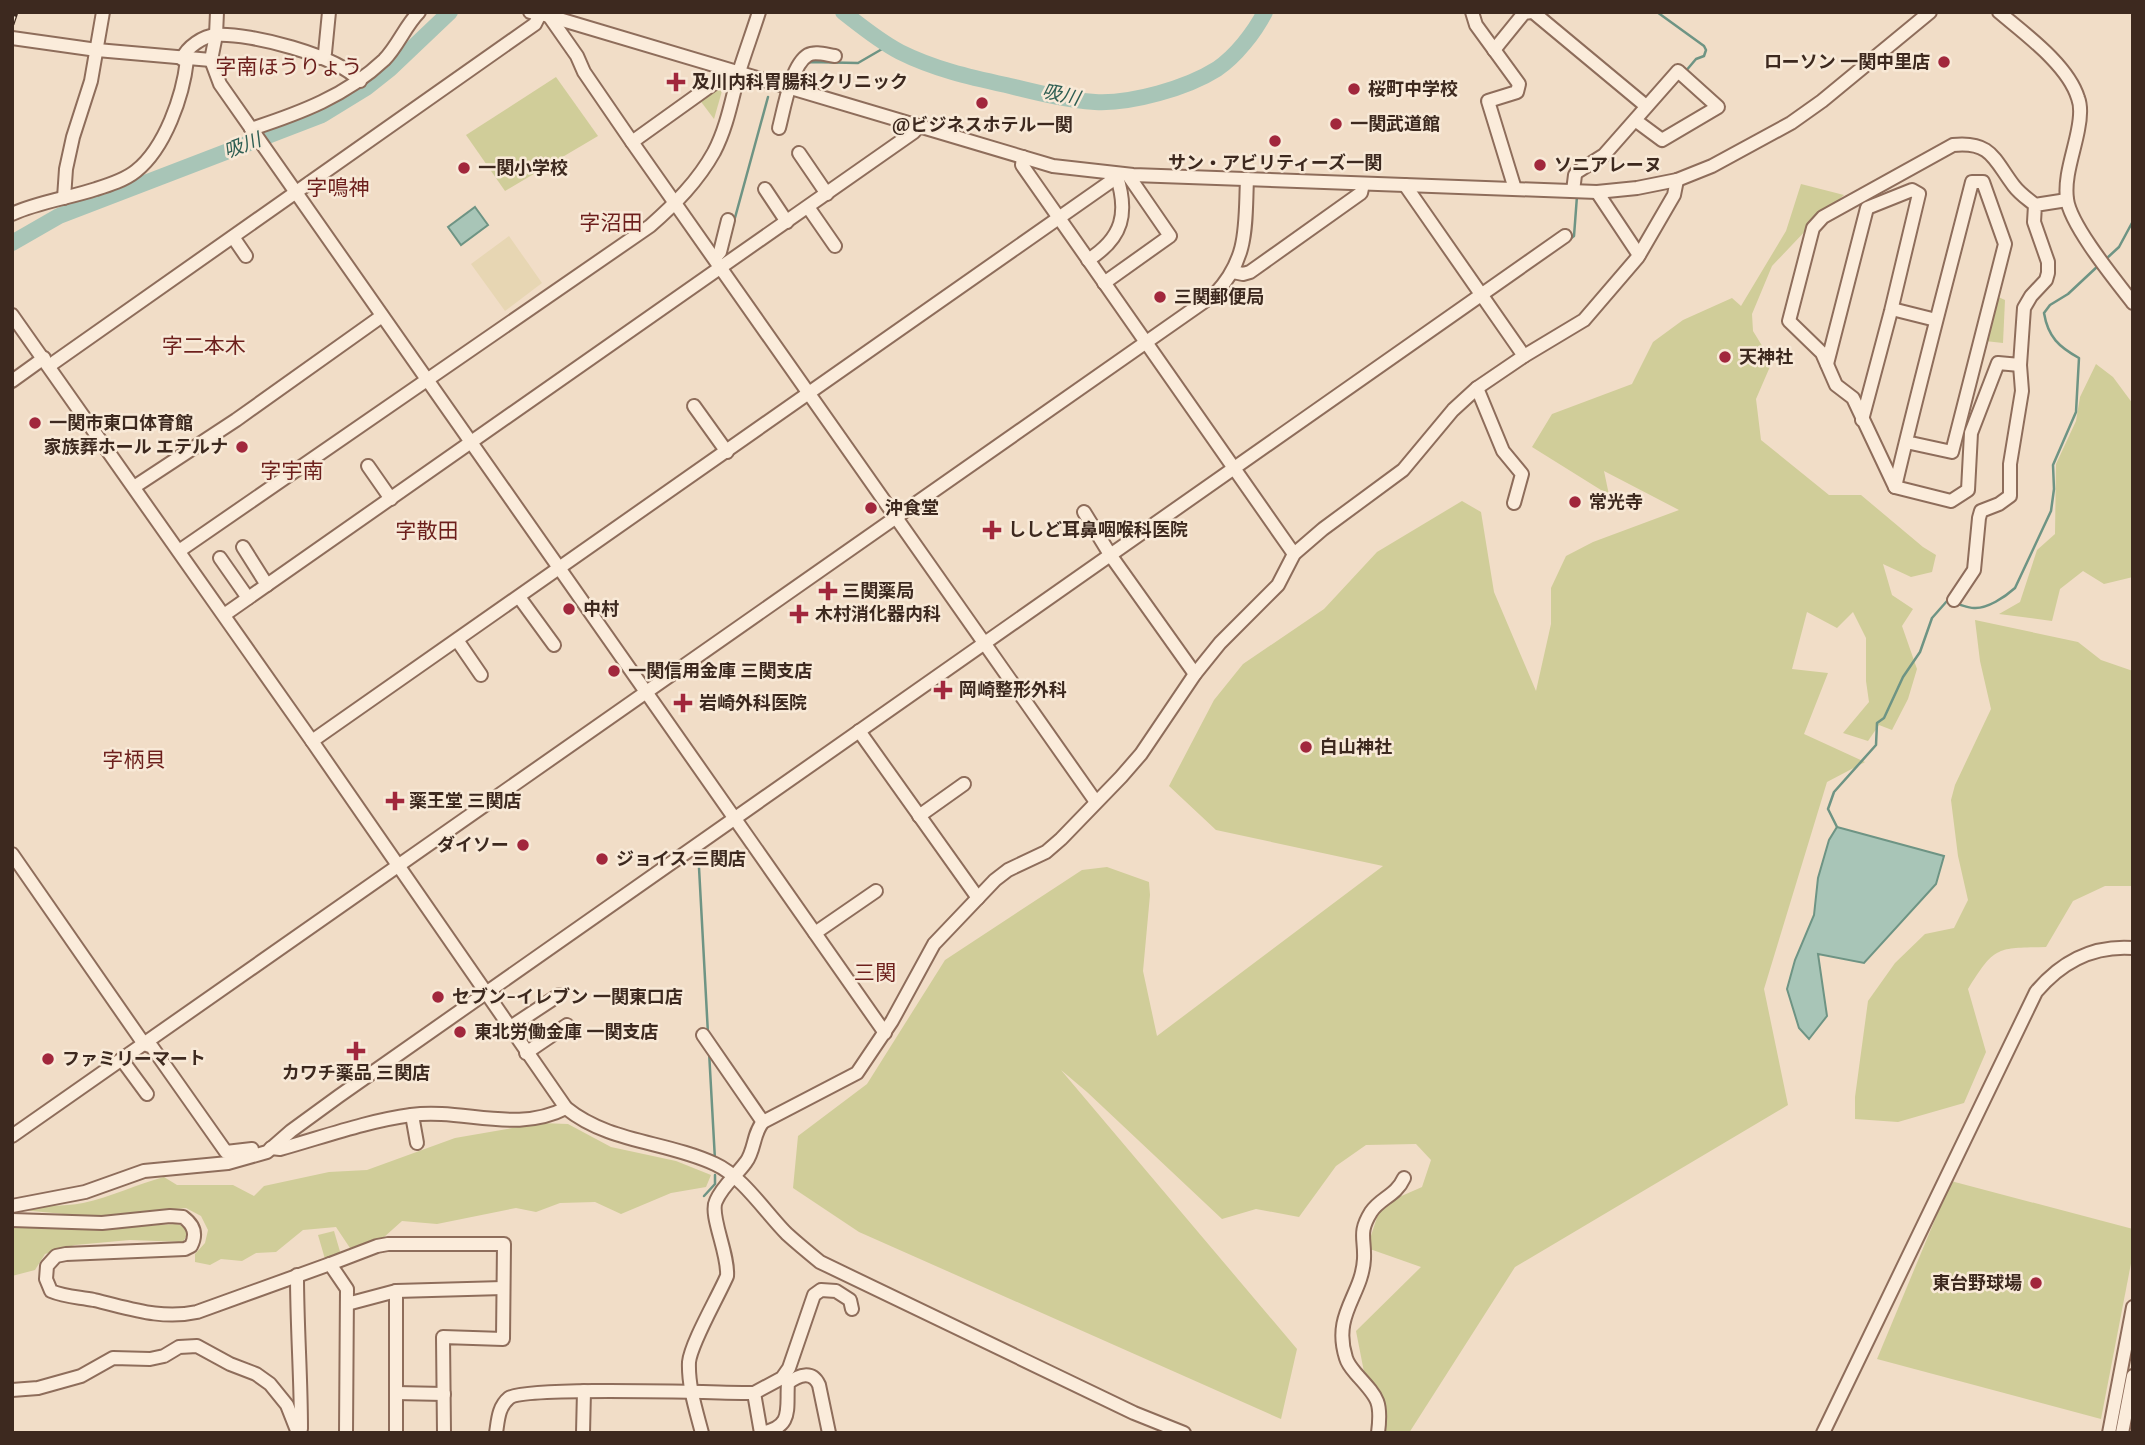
<svg xmlns="http://www.w3.org/2000/svg" width="2145" height="1445" viewBox="0 0 2145 1445" font-family="Merriweather,'Noto Sans JP',serif">
<style>
.farmland{fill:#e7d6b3}
.green{fill:#d0cd99}
.water{fill:#a8c5b7;stroke:#6e9484;stroke-width:2}
.lines{fill:none;stroke-linecap:round;stroke-linejoin:round}
.stream{stroke:#6e9484;stroke-width:2.5}
.river{stroke:#a8c5b7;stroke-width:16}
.minor-casing{stroke:#8e6d5b;stroke-width:16}
.minor{stroke:#fbecdb;stroke-width:12}
.rail-casing{stroke:#3d291f;stroke-width:5}
.rail{stroke:#f8e9d7;stroke-width:2.5;stroke-dasharray:8;stroke-linecap:butt}
.poi-dot{fill:#a1273c;stroke:#f8e9d7;stroke-width:2.5}
.labels{text-anchor:middle;stroke-width:5;stroke-linejoin:round;paint-order:stroke}
.poi-label{font-size:18px;font-weight:bold;fill:#3d291f;stroke:#f8e9d7;text-anchor:start}
.water-label{font-size:19px;font-style:italic;fill:#2e5e53;stroke:#f8e9d7}
.quarter-label{font-size:21px;fill:#6d1f1c;stroke:#f8e9d7}
</style>
<rect width="100%" height="100%" fill="#f1ddc7"/>
<polygon class="farmland" points="509,236 542,283 505,311 471,264"/>
<g class="green">
<polygon points="556,77 598,136 505,191 466,135"/>
<polygon points="717,83 722,91 714,119 699,99"/>
<polygon points="1801,184 1844,195 1810,226 1772,266 1752,314 1753,331 1772,362 1756,399 1761,440 1829,495 1861,495 1923,547 1936,555 1932,572 1911,577 1883,564 1892,595 1913,609 1902,626 1917,669 1908,699 1892,730 1879,725 1868,741 1843,733 1869,702 1866,681 1866,638 1853,612 1837,628 1807,612 1792,669 1828,673 1804,734 1865,762 1827,782 1764,989 1788,1105 1515,1267 1409,1433 1376,1433 1356,1331 1421,1267 1367,1248 1381,1205 1422,1187 1431,1160 1416,1144 1366,1145 1336,1166 1299,1217 1256,1209 1222,1219 1087,1092 1061,1070 1297,1349 1281,1419 859,1232 793,1188 798,1136 867,1084 945,960 1082,870 1107,867 1149,882 1150,895 1143,971 1157,1036 1383,866 1216,830 1169,786 1214,700 1243,664 1324,609 1377,552 1462,501 1481,512 1494,592 1536,691 1551,624 1551,588 1566,556 1593,542 1679,510 1604,471 1609,495 1532,447 1552,414 1632,384 1653,342 1683,320 1732,298 1741,306 1786,231"/>
<polygon points="1996,296 2005,300 2003,343 1985,341"/>
<polygon points="2096,364 2113,377 2133,404 2133,577 2104,584 2083,571 2060,589 2052,621 1999,614 2020,602 2037,550 2055,534 2056,464 2076,421 2080,397"/>
<path d="M1975 620 2078 642 2101 660 2133 671V886H2105L2073 901 2046 947C1996 948 1995 946 1968 989L1986 1052 1964 1103 1898 1122 1855 1119V1097L1868 1001 1895 963 1925 934 1954 928 1968 900 1958 856 1951 800 1955 785 1991 709 1980 661Z"/>
<path d="M541 1123 568 1124 611 1147 676 1161 711 1175 706 1187 671 1193 621 1214 595 1202 560 1203 536 1212 516 1208 437 1224 402 1221 383 1238 350 1248 336 1227 303 1230 276 1252 256 1253 242 1261 221 1259 210 1265 195 1262V1254L205 1243 208 1230 201 1216 186 1208 95 1217 22 1210C42 1204 63 1207 83 1203 111 1197 137 1184 164 1177L177 1185H233L254 1196 264 1186 329 1172 367 1170 455 1138Z"/>
<polygon points="1951,1181 2133,1229 2133,1253 2101,1419 1877,1359"/>
<polygon points="175,1224 185,1226 189,1231 183,1242 130,1240 75,1245 45,1254 35,1270 12,1276 12,1229 16,1227 94,1229"/>
<polygon points="334,1231 341,1255 325,1259 318,1235"/>
</g>
<g class="water">
<polygon points="475,207 488,225 461,245 448,227"/>
<polygon points="1837,827 1944,856 1936,884 1864,963 1818,954 1827,1016 1809,1039 1799,1028 1787,989 1795,960 1814,915 1818,878 1829,840"/>
</g>
<g class="lines">
<g class="stream">
<polyline points="1657,12 1704,46 1706,50 1704,56 1696,59 1685,72"/>
<polyline points="804,68 809,62 858,63 889,45"/>
<polyline points="1643,120 1655,106"/>
<polyline points="733,225 768,97"/>
<polyline points="1570,239 1574,236 1577,196"/>
<polyline points="2106,259 2119,247 2133,221"/>
<path d="M1957 604C1962 605 1968 608 1974 608 1987 609 2005 597 2015 588L2051 511 2054 489 2053 465 2076 412 2079 358C2059 347 2048 337 2044 313L2050 305 2068 294 2099 265"/>
<polyline points="1837,827 1828,809 1834,792 1876,745 1877,723 1884,718 1903,677 1920,652 1932,618 1947,601 1951,602"/>
<polyline points="698,849 708,1034"/>
<polyline points="709,1051 715,1160"/>
<polyline points="704,1196 715,1184 715,1175"/>
</g>
<g class="river">
<path d="M843 12C861 26 879 41 900 52 934 69 969 77 1006 85 1035 92 1065 100 1095 102 1131 104 1187 88 1217 69 1236 56 1254 33 1265 12"/>
<polyline points="12,243 59,216 322,115 366,88 390,69 450,12"/>
</g>
<defs>
<g id="minor">
<polyline points="217,12 216,35 211,60 220,84 885,1033"/>
<polyline points="530,12 549,16 1053,166 1133,175 1597,192 1637,188 1677,180 1712,166 1791,123 1822,101 1930,12"/>
<polyline points="1472,12 1476,25 1519,84 1517,92 1488,101 1515,189"/>
<polyline points="1533,12 1646,106"/>
<path d="M1999 12C2025 34 2068 65 2078 98 2082 108 2080 120 2078 130 2074 152 2064 177 2067 199 2070 225 2116 281 2133 303"/>
<polyline points="549,16 577,56 584,72 632,142 1096,802"/>
<polyline points="12,38 97,50 211,60"/>
<polyline points="1494,50 1524,13 1531,12"/>
<polyline points="320,58 325,53 329,12"/>
<path d="M182 59C187 47 203 36 216 35 251 33 336 55 360 81"/>
<path d="M779 128C784 109 791 65 808 55 815 51 827 55 835 56"/>
<path d="M251 129C300 113 346 96 384 60 398 46 405 26 419 12"/>
<polyline points="632,142 713,84"/>
<polyline points="799,153 827,194"/>
<polyline points="1023,157 1022,165 1294,554"/>
<polyline points="1405,185 1524,356"/>
<polyline points="765,189 787,222"/>
<polyline points="1573,191 1575,175 1577,172 1604,155 1678,71 1718,107 1662,140 1635,120"/>
<polyline points="1597,192 1639,255"/>
<polyline points="64,198 66,169 73,137 91,81 103,12"/>
<path d="M2035 205 2034 222 2048 262V273L2046 280 2031 296 2024 308 2020 365 1998 363 1971 433 1968 490 1951 501 1895 487 1853 398 1836 385 1822 353 1789 321 1813 228 1823 217 1953 145C1992 141 1994 160 2014 186 2020 194 2028 199 2035 205L2067 200"/>
<polyline points="808,207 835,246"/>
<path d="M12 214C38 202 69 198 96 189 109 185 125 180 136 171 165 148 183 96 187 60"/>
<polyline points="233,237 246,256"/>
<polyline points="715,258 720,252 728,220"/>
<path d="M1088 260C1123 238 1129 213 1116 174"/>
<polyline points="1233,272 1243,274 1250,272 1361,193 1363,184"/>
<polyline points="1104,283 1170,236 1128,175"/>
<polyline points="1892,309 1936,320"/>
<path d="M12 315 312 741 566 1108C609 1143 666 1141 715 1164 742 1176 766 1213 787 1234 798 1244 809 1253 820 1262L1134 1413 1184 1433"/>
<polyline points="1827,364 1867,208 1912,190 1919,194 1891,311 1862,420"/>
<polyline points="49,366 535,24 540,14"/>
<polyline points="12,381 44,358"/>
<polyline points="1477,388 1503,451 1522,474 1514,503"/>
<polyline points="694,406 727,452"/>
<polyline points="368,466 391,499"/>
<polyline points="134,487 236,420 382,316"/>
<path d="M1895 487C1919 385 1946 284 1972 182H1983L2005 244 1952 452 1906 442"/>
<polyline points="1084,512 1111,556 1195,674"/>
<polyline points="243,547 267,585"/>
<path d="M179 551 650 226C675 204 698 181 714 152 728 125 732 97 740 69 746 50 753 31 759 12"/>
<polyline points="220,558 248,598"/>
<polyline points="519,597 554,645"/>
<polyline points="1954,600 1974,570 1979,518 1981,511 1999,504 2010,496 2010,464 2022,391 2020,365"/>
<polyline points="224,615 914,132 919,126"/>
<polyline points="457,640 481,675"/>
<polyline points="859,731 978,898"/>
<polyline points="312,741 1110,182 1116,174"/>
<polyline points="919,816 964,784"/>
<polyline points="12,854 144,1044 152,1047 226,1152 252,1149"/>
<polyline points="815,933 876,891"/>
<polyline points="509,1028 559,995"/>
<polyline points="703,1035 763,1122"/>
<polyline points="526,1053 567,1025"/>
<polyline points="122,1060 147,1094"/>
<polyline points="412,1115 417,1143"/>
<path d="M12 1136 1215 294C1249 258 1245 225 1247 179"/>
<path d="M271 1148 280 1149C323 1137 367 1121 411 1115 463 1108 516 1134 566 1108"/>
<polyline points="12,1206 85,1192 144,1171 228,1163 267,1152 291,1131 339,1096 1565,236"/>
<path d="M12 1220 102 1223 170 1216 183 1217C194 1225 197 1234 191 1246L185 1249 66 1254 56 1256 47 1266 46 1279 51 1291C65 1297 79 1297 94 1300 129 1308 161 1320 197 1312L330 1264 347 1289 346 1433"/>
<polyline points="330,1264 377,1246 388,1244 504,1244 503,1339 443,1337 444,1433"/>
<path d="M297 1275C297 1327 301 1377 301 1429"/>
<polyline points="347,1304 396,1291 503,1288"/>
<polyline points="12,1390 38,1388 81,1376 113,1358 150,1359 164,1356 179,1347 197,1346 230,1364 256,1374 270,1384 287,1405 298,1433"/>
<polyline points="396,1393 444,1394"/>
<polyline points="754,1393 782,1378 789,1368 814,1295 821,1290 836,1291 850,1300 852,1309"/>
<polyline points="396,1433 396,1291"/>
<path d="M496 1433C498 1421 498 1407 509 1398 524 1386 721 1393 754 1393L761 1433C794 1427 786 1409 788 1383 799 1375 812 1370 819 1385L829 1433"/>
<polyline points="583,1433 584,1391"/>
<path d="M702 1433C696 1410 688 1386 689 1362 691 1343 718 1297 727 1276 729 1254 709 1215 716 1201 723 1185 736 1176 746 1162 755 1150 753 1133 763 1122L857 1073 892 1021 934 944 995 880 1008 870 1046 852 1061 839 1121 777 1141 754 1195 674 1220 643 1278 585 1294 554 1323 529 1403 470 1453 410 1477 388 1524 356 1584 320 1638 257 1674 195 1677 180"/>
<path d="M1378 1433C1382 1402 1378 1398 1358 1376 1353 1370 1348 1365 1346 1358 1332 1314 1362 1296 1364 1259 1365 1238 1358 1233 1371 1212 1380 1198 1396 1196 1404 1178"/>
<path d="M1823 1433 2036 992C2061 962 2092 945 2133 948"/>
<polyline points="2109,1433 2133,1307"/>
<polyline points="2122,1433 2133,1376"/>
</g>
</defs>
<use href="#minor" class="minor-casing"/>
<use href="#minor" class="minor"/>
<defs>
<polyline id="rail" points="12,24 16,12"/>
</defs>
<use href="#rail" class="rail-casing"/>
<use href="#rail" class="rail"/>
</g>
<g class="poi-dot">
<circle cx="1944" cy="62" r="7"/>
<path d="M672.5 71.5h7v7h7v7h-7v7h-7v-7h-7v-7h7z"/>
<circle cx="1354" cy="89" r="7"/>
<circle cx="982" cy="103" r="7"/>
<circle cx="1336" cy="124" r="7"/>
<circle cx="1275" cy="141" r="7"/>
<circle cx="1540" cy="165" r="7"/>
<circle cx="464" cy="168" r="7"/>
<circle cx="1160" cy="297" r="7"/>
<circle cx="1725" cy="357" r="7"/>
<circle cx="35" cy="423" r="7"/>
<circle cx="242" cy="447" r="7"/>
<circle cx="1575" cy="502" r="7"/>
<circle cx="871" cy="508" r="7"/>
<path d="M988.5 519.5h7v7h7v7h-7v7h-7v-7h-7v-7h7z"/>
<path d="M824.5 580.5h7v7h7v7h-7v7h-7v-7h-7v-7h7z"/>
<circle cx="569" cy="609" r="7"/>
<path d="M795.5 603.5h7v7h7v7h-7v7h-7v-7h-7v-7h7z"/>
<circle cx="614" cy="671" r="7"/>
<path d="M939.5 679.5h7v7h7v7h-7v7h-7v-7h-7v-7h7z"/>
<path d="M679.5 692.5h7v7h7v7h-7v7h-7v-7h-7v-7h7z"/>
<circle cx="1306" cy="747" r="7"/>
<path d="M391.5 790.5h7v7h7v7h-7v7h-7v-7h-7v-7h7z"/>
<circle cx="523" cy="845" r="7"/>
<circle cx="602" cy="859" r="7"/>
<circle cx="438" cy="997" r="7"/>
<circle cx="460" cy="1032" r="7"/>
<path d="M352.5 1040.5h7v7h7v7h-7v7h-7v-7h-7v-7h7z"/>
<circle cx="48" cy="1059" r="7"/>
<circle cx="2036" cy="1283" r="7"/>
</g>
<g class="labels">
<g class="poi-label">
<text x="1930" y="68" text-anchor="end">ローソン 一関中里店</text>
<text x="692" y="88">及川内科胃腸科クリニック</text>
<text x="1368" y="95">桜町中学校</text>
<text x="1350" y="130">一関武道館</text>
<text x="982" y="131" text-anchor="middle">@ビジネスホテル一関</text>
<text x="1275" y="169" text-anchor="middle">サン・アビリティーズ一関</text>
<text x="1554" y="171">ソニアレーヌ</text>
<text x="478" y="174">一関小学校</text>
<text x="1174" y="303">三関郵便局</text>
<text x="1739" y="363">天神社</text>
<text x="49" y="429">一関市東口体育館</text>
<text x="228" y="453" text-anchor="end">家族葬ホール エテルナ</text>
<text x="1589" y="508">常光寺</text>
<text x="885" y="514">沖食堂</text>
<text x="1008" y="536">ししど耳鼻咽喉科医院</text>
<text x="842" y="597">三関薬局</text>
<text x="583" y="615">中村</text>
<text x="815" y="620">木村消化器内科</text>
<text x="628" y="677">一関信用金庫 三関支店</text>
<text x="959" y="696">岡崎整形外科</text>
<text x="699" y="709">岩崎外科医院</text>
<text x="1320" y="753">白山神社</text>
<text x="409" y="807">薬王堂 三関店</text>
<text x="509" y="851" text-anchor="end">ダイソー</text>
<text x="616" y="865">ジョイス 三関店</text>
<text x="452" y="1003">セブン-イレブン 一関東口店</text>
<text x="474" y="1038">東北労働金庫 一関支店</text>
<text x="62" y="1065">ファミリーマート</text>
<text x="356" y="1079" text-anchor="middle">カワチ薬品 三関店</text>
<text x="2022" y="1289" text-anchor="end">東台野球場</text>
</g>
<g class="water-label">
<text transform="translate(1061 94) rotate(13)" y="7">吸川</text>
<text transform="translate(242 145) rotate(-21)" y="7">吸川</text>
</g>
<g class="quarter-label">
<text x="289" y="74">字南ほうりょう</text>
<text x="338" y="195">字鳴神</text>
<text x="611" y="230">字沼田</text>
<text x="204" y="353">字二本木</text>
<text x="292" y="478">字宇南</text>
<text x="427" y="538">字散田</text>
<text x="134" y="767">字柄貝</text>
<text x="875" y="980">三関</text>
</g>
</g>
<rect width="2145" height="1445" fill="none" stroke="#3d291f" stroke-width="28"/>
</svg>
